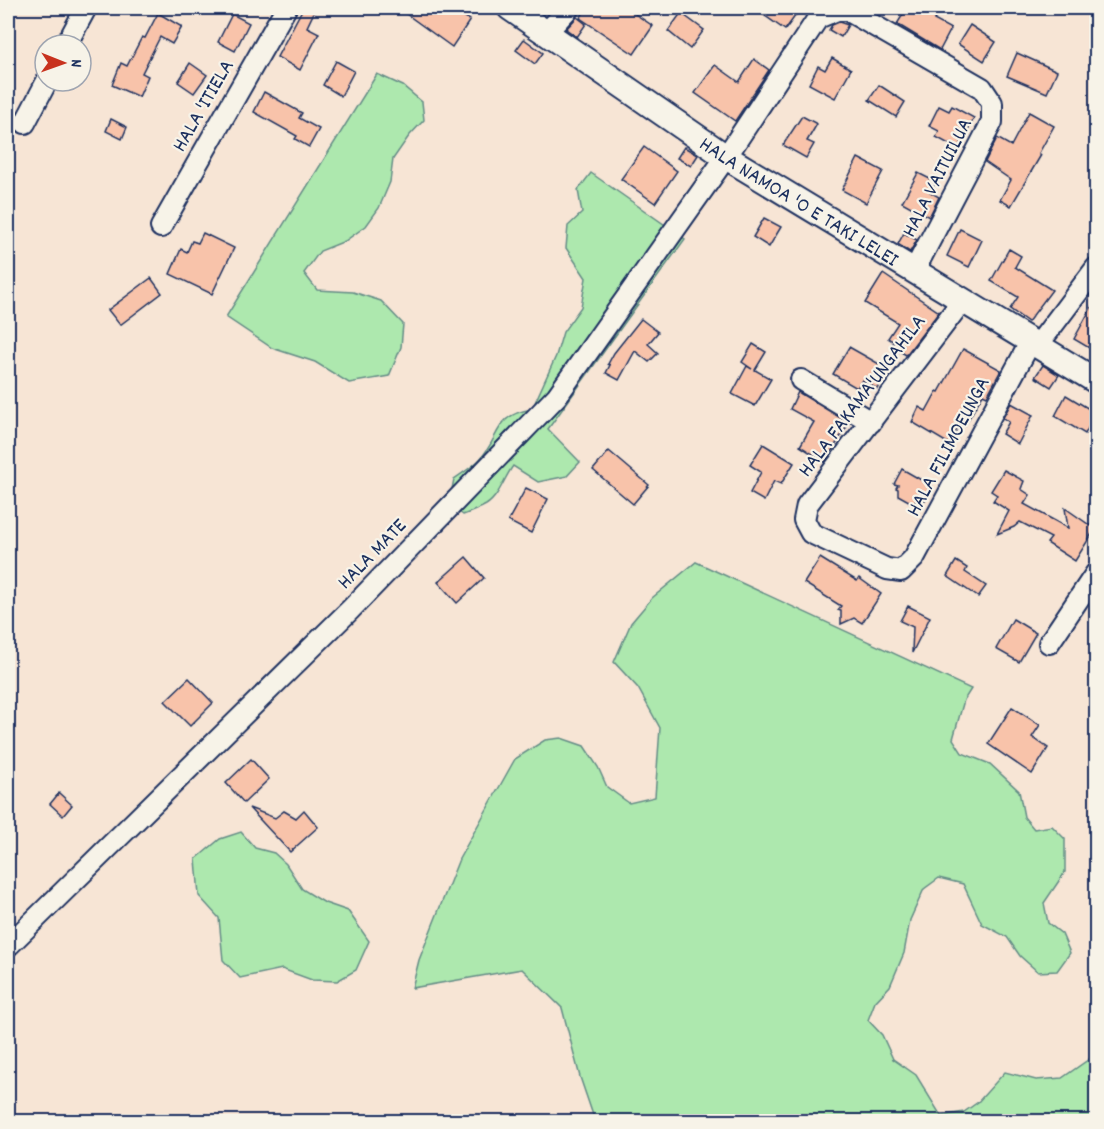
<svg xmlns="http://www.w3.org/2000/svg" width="1104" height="1129" viewBox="0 0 1104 1129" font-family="Dekko,sans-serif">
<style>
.green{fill:#ade8ae;stroke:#648c86;stroke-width:1.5}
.building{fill:#f8c3aa;stroke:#1b2f5e;stroke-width:1.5}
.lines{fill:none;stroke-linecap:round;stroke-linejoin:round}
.minor-casing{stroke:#1b2f5e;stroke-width:24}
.tertiary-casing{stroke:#1b2f5e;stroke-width:28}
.minor{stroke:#f7f3e8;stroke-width:20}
.tertiary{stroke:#f7f3e8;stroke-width:24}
.labels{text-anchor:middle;stroke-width:4.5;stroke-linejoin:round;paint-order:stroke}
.street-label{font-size:21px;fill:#1b2f5e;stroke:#f7f3e8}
</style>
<rect width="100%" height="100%" fill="#f7e5d5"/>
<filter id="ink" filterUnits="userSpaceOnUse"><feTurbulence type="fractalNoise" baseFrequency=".0167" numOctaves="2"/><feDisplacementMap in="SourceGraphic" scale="12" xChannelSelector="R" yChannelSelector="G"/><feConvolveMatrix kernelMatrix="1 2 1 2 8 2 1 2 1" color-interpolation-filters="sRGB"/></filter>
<g filter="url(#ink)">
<g class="green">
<polygon points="377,74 403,86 422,102 424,120 409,136 393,159 390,182 379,208 366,226 345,241 320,251 304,273 317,290 353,292 381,301 403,324 401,347 389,376 349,383 315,362 272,348 226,317"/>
<path d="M591 173 685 239 548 429 580 462 567 476 538 482 513 466C504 478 499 497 486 505 479 509 471 512 463 515L449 504 454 479C462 473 473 467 480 459 501 436 494 415 532 409L556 356 563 332 581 307 586 278 566 248 568 226 582 213 578 190Z"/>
<polygon points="696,562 971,689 964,700 953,739 962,753 990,764 1019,791 1024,817 1034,829 1052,826 1065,839 1065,872 1044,903 1048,923 1062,934 1070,953 1057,971 1038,972 1020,956 1007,937 982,924 963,884 939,878 924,889 910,920 904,953 890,986 875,1002 868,1020 882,1035 893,1059 916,1075 941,1116 964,1112 978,1102 1005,1072 1036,1080 1062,1078 1092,1057 1096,1046 1096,1121 595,1121 580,1077 562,1008 522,969 412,988 419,960 459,859 515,759 545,740 561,738 584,746 598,767 607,787 629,803 655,797 660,728 638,688 614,662 631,623 652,598"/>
<polygon points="241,832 255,848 274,853 286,864 302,889 325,903 348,911 369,941 356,970 337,981 312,980 282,969 240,978 223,960 219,918 199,896 196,859 220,839"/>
</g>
<g class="building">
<polygon points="303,8 316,8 307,27 319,33 300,70 277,57"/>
<polygon points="398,8 451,8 470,20 452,47"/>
<polygon points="587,8 626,8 653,26 634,54 580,18"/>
<polygon points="754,8 801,8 785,30"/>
<polygon points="907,8 942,8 934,20 951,29 940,50 897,24"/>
<polygon points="158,13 182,27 172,44 160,37 142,73 148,76 139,97 112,85 121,63 127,66 142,37 145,38"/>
<polygon points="681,13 704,30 690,49 668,31"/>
<polygon points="232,14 249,23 235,51 218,42"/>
<polygon points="577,17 586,24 577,37 566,29"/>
<polygon points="839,22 848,25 841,37 829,30 832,25"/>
<polygon points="970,25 996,42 984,61 958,44"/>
<polygon points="524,39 543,53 535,64 516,50"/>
<polygon points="1017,53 1057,71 1047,93 1007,76"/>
<polygon points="832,58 851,69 835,98 809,84 818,66 825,70"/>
<polygon points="754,59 769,70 735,121 695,93 715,65 739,82"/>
<polygon points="336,61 354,71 341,96 323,85"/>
<polygon points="190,63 207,75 194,93 178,82"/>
<polygon points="879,85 905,102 896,117 869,100"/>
<polygon points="264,92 302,113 299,118 319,129 309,147 295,139 297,136 254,112"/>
<polygon points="939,106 949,111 952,106 974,118 958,149 936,137 939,131 929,126"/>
<polygon points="1029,112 1054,126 1039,153 1041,155 1011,206 1000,200 1011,180 985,162 997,138 1011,146"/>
<polygon points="802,116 817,124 807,141 814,144 806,158 783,145"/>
<polygon points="111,119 127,127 122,139 106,131"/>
<polygon points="644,147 677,171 655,203 621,179"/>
<polygon points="684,147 698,155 691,166 677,158"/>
<polygon points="858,158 883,171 866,203 842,190"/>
<polygon points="918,173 936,182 930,192 939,197 929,217 902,202"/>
<polygon points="764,218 781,227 769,247 753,237"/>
<polygon points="960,229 982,240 969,267 947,256"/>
<polygon points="203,233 234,248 212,294 170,274 181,249 187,252 192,241 198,243"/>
<polygon points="904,233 917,240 910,252 898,244"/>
<polygon points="1009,249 1021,256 1015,267 1052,290 1028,322 1010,309 1018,297 991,281"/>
<polygon points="883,274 939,312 906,355 891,346 894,342 888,338 898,323 865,303"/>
<polygon points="151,278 162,293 120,325 108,310"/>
<polygon points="1096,299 1096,352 1074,339"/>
<polygon points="641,319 658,332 648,344 658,353 649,362 635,351 619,380 606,373 610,365 608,364 614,353"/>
<polygon points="753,344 766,352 755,370 771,379 755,406 732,394 747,366 752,369 742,362"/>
<polygon points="849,347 888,369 877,389 862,380 857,388 833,374"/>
<polygon points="963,349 1001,370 987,396 983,394 965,425 961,422 949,444 912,422 919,407 926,411 937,391 939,392"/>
<polygon points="1043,365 1059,375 1051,387 1035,377"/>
<polygon points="798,392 849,423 825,462 800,446 814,422 790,409"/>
<polygon points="1066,395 1096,413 1085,434 1055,416"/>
<polygon points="1011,403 1033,415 1018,444 1002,434 1009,422 1003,418"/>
<polygon points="763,444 794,463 781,484 774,481 764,501 750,493 761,472 750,465"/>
<polygon points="609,451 649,485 633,504 593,470"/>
<polygon points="902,469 932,486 925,500 918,496 914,504 898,495 898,489 896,488 898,485 894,484"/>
<polygon points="1004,470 1024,481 1021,489 1030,495 1024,504 1068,528 1065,508 1095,529 1075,561 1047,543 1051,538 1020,522 1014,527 997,534 1009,511 993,501 997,495 991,491"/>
<polygon points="526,488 548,499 531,533 508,521"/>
<polygon points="466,557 484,578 457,603 438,582"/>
<polygon points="820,558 857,581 859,578 881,594 862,623 854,618 841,624 841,611 838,610 841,606 804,583"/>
<polygon points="956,561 967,568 965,572 986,586 978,597 947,576"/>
<polygon points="908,606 930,617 912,653 913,627 900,621"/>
<polygon points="1013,619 1036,633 1019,662 996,649"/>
<polygon points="189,678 213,703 190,726 165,701"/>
<polygon points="1012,707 1040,725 1032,737 1048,748 1032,774 988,744"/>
<polygon points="251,759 269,779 244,803 226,783"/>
<polygon points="59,793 72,805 63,816 50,804"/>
<polygon points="249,808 275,818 284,811 296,818 304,810 318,827 290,852"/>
</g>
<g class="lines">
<defs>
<g id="minor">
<polyline points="547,32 569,8"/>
<polyline points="66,45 86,8"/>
<polyline points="25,123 47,81"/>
<polyline points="161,227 286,8"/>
<polyline points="962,301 807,505 804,520 811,533 887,569 901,571 914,558 1031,341"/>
<polyline points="1038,345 1096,268"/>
<polyline points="801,380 871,422"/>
<polyline points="1049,643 1096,573"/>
<polyline points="8,946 350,610 557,396 726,157 818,18 837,10 847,10 982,88 992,103 992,122 914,271"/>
</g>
<g id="tertiary">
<path id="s1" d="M510 8 726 157 1096 381"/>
</g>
</defs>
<use href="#minor" class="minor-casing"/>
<use href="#tertiary" class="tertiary-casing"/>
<use href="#minor" class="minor"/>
<use href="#tertiary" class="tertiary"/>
</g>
</g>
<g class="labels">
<g class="street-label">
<text transform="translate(202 105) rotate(-60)" y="7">HALA 'ITIELA</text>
<text transform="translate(936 177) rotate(-63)" y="7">HALA VAITUILUA</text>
<text dy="7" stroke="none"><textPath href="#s1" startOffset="348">HALA NAMOA 'O E TAKI LELEI</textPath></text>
<text transform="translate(861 395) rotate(-53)" y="7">HALA FAKAMA'UNGAHILA</text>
<text transform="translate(947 446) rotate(-62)" y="7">HALA FILIMOEUNGA</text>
<text transform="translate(371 553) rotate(-46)" y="7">HALA MATE</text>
</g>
</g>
<rect width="1104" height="1129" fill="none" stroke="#f7f3e8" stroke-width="30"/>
<rect x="15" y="15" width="1074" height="1099" fill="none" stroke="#1b2f5e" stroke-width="2" filter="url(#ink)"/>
<g transform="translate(63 63) rotate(91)"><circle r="28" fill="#f7f3e8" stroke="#9fa5b1" stroke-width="1.5"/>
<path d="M0-4.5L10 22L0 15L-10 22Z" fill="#c8321e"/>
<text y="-9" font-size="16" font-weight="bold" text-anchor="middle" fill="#1b2f5e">N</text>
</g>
</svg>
